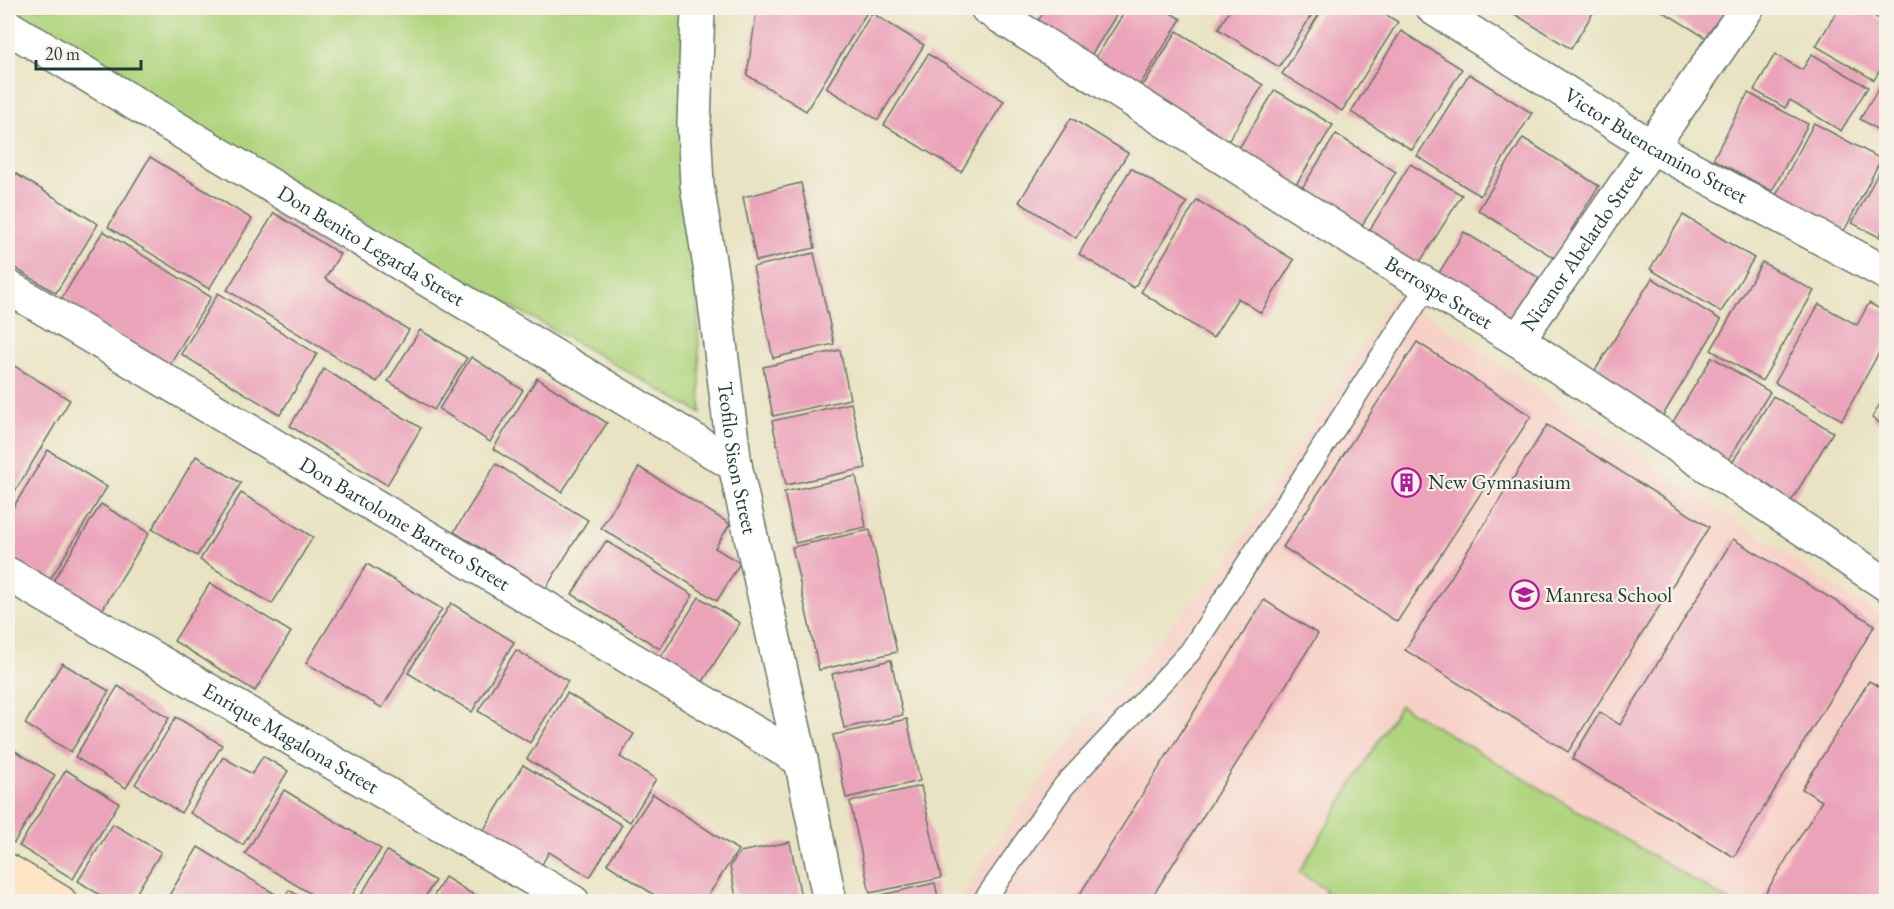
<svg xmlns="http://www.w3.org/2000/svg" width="1894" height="909" viewBox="0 0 1894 909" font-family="'EB Garamond',serif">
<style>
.built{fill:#f7d1c7}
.green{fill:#afd47d;stroke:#678858;stroke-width:1.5}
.building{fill:#eba3ba}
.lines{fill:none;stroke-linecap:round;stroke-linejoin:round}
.lane-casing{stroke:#676;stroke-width:24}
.street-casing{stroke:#676;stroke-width:36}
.secondary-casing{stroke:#676;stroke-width:36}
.lane{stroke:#fff;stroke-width:21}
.street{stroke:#fff;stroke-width:33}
.secondary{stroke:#fde5c5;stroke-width:33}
.labels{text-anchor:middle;stroke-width:4.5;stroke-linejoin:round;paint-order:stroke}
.street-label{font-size:21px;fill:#1f3d34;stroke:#f7f3e8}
.poi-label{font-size:21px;fill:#1f3d34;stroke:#f7f3e8;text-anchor:start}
</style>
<rect width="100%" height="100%" fill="#f7f3e8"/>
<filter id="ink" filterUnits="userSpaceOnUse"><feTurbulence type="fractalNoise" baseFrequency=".0167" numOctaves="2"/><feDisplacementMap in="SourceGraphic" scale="12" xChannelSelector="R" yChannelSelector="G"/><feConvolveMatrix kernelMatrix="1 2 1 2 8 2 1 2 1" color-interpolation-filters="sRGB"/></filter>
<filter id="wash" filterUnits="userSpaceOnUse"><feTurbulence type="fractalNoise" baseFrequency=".008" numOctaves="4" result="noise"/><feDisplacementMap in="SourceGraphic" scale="24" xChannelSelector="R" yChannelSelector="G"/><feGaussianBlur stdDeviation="1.35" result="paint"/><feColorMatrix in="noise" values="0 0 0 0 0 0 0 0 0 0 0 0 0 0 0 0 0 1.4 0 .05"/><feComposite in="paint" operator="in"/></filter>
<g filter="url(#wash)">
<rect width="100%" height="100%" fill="#e9e3c3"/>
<polygon class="built" points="1394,294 1886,620 1886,901 958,902 991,849 1090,714 1222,570"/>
<g class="green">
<polygon points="26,8 693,8 689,50 701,413 15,26"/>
<polygon points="1400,705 1729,901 1319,901 1326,890 1299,872"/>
</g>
<g id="blocks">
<g class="building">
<polygon points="757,8 855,8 866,14 806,111 747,75"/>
<polygon points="1046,8 1121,8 1085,65 1031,32"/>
<polygon points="1127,8 1162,8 1181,19 1135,93 1091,65"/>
<polygon points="1231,8 1316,8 1279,67 1218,29"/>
<polygon points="1323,8 1375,8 1398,22 1342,111 1282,74"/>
<polygon points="1510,8 1596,8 1571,49 1508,10"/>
<polygon points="1657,8 1731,8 1711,41"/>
<polygon points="1839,8 1861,8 1886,23 1886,59 1874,80 1816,46"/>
<polygon points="872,13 924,45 878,120 826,88"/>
<polygon points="1177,31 1263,85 1224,148 1137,95"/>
<polygon points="1401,31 1462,69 1412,150 1351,112"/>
<polygon points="928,54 1004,101 961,172 884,125"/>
<polygon points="1775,54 1802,70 1812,54 1868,87 1841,131 1790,100 1785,108 1754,90"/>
<polygon points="1469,74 1532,113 1480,196 1417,156"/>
<polygon points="1886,76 1886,135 1860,119"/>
<polygon points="1275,90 1333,125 1292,191 1234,156"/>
<polygon points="1748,93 1808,124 1772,191 1713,159"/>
<polygon points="1071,118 1128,153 1076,238 1019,202"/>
<polygon points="1814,123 1881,159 1841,237 1773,201"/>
<polygon points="1336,134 1396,172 1357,233 1297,196"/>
<polygon points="1523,138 1599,186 1571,230 1576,234 1559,261 1478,210"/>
<polygon points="150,157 252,219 209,289 108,227"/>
<polygon points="1410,164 1462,195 1417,267 1366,236"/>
<polygon points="1883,164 1886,166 1886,222 1879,237 1852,223"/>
<polygon points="1131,168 1187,203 1134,288 1079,254"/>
<polygon points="8,169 98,224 56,293 8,264"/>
<polygon points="801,183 815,248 756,261 743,197"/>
<polygon points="1197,200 1294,260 1261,313 1238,298 1213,338 1141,292"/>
<polygon points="274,213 340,254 325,279 409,330 377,382 227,290"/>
<polygon points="1683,215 1754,258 1721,312 1650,269"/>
<polygon points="103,231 211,297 168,367 60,301"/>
<polygon points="1464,232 1539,278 1509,327 1434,281"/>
<polygon points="814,253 834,344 773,358 753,267"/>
<polygon points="1762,262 1814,291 1762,381 1711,350"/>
<polygon points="1652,278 1721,320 1660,420 1591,377"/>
<polygon points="218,293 317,354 280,415 181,354"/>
<polygon points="1869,303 1886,312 1886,340 1842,420 1775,383 1819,304 1857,325"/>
<polygon points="420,330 467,358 434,410 388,381"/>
<polygon points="1417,342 1531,416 1397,622 1283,547"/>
<polygon points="840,350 850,399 773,416 763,367"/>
<polygon points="471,357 523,390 490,442 439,409"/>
<polygon points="1712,357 1770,392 1722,470 1665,435"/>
<polygon points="8,362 70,400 8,503"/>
<polygon points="324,369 421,428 387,485 290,426"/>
<polygon points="537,378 607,423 562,492 493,449"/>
<polygon points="1886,393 1886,427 1872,418"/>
<polygon points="1773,396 1833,432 1789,505 1729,468"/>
<polygon points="851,403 866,468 786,485 772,421"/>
<polygon points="1547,425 1709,527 1568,752 1405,650"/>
<polygon points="48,450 107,487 48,583 8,558 8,516"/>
<polygon points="196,456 241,483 197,556 152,529"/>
<polygon points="496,464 588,520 546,588 454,532"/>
<polygon points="639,467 730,524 715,548 740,563 717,601 601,528"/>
<polygon points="856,476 866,527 795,543 784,492"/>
<polygon points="241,493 313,537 272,604 200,560"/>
<polygon points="101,504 149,533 99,615 50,586"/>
<polygon points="870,530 897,652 819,670 792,547"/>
<polygon points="1733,539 1875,625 1734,857 1572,759 1600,712 1620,725"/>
<polygon points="606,541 693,595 660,649 572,594"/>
<polygon points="367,564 442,609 382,708 306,663"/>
<polygon points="210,583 291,632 255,691 174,641"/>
<polygon points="699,597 740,623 700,686 659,660"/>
<polygon points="1264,600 1318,634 1149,902 1075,902"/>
<polygon points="451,603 514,642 472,712 408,673"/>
<polygon points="516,650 568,681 530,743 478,711"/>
<polygon points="891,660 903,715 844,728 832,674"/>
<polygon points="62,663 109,691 71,752 25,724"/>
<polygon points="1869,681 1883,689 1886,683 1886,902 1760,902 1822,801 1802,789"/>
<polygon points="118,686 169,718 126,788 75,757"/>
<polygon points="567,693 634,734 620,757 656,779 630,822 527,759"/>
<polygon points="176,717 222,745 181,813 135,784"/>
<polygon points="907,719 920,781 846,798 833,735"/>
<polygon points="10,748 55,775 14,843 8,839 8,753"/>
<polygon points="263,756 288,771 243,845 190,813 223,757 252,774"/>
<polygon points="523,765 622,825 590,877 549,852 541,866 483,831"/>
<polygon points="66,770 119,803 73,879 19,846"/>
<polygon points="921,786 941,878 870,893 850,802"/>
<polygon points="284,790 381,849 348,902 324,902 245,854"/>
<polygon points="653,794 738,850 704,902 665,902 607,864"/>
<polygon points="113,824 161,852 131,902 111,902 78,881"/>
<polygon points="790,842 802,902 737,902 730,866 740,852"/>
<polygon points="198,847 280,897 277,902 165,902"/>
<polygon points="387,851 435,881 422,902 357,902"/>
<polygon points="445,877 485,902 430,902"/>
<polygon points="935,883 939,902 873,902 872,897"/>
<polygon points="289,890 309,902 282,902"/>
</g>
</g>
</g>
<g filter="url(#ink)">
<use href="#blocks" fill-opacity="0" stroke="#676" stroke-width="1.5"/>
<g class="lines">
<defs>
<polyline id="lane" points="983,902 1064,786 1190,652 1427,286"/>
<g id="street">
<path id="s1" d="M698 8 694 124 697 185 712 279 735 465 801 760 830 902"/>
<path id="s2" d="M987 8 1380 257 1518 340 1886 584"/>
<path id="s3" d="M1433 8 1650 146 1886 273"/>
<path id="s4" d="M8 27 735 465"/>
<path id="s5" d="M8 287 801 760"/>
<path id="s6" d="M1518 340 1747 8"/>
<path id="s7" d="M8 574 573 902"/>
</g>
<polyline id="secondary" points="8,871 60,902"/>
</defs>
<use href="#lane" class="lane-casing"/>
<use href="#street" class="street-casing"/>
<use href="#secondary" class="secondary-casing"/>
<use href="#lane" class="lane"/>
<use href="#street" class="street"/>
<use href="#secondary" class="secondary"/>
</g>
</g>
<defs>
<symbol id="building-ring" viewBox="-11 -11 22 22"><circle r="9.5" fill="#f7f3e8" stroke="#b5179e" stroke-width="1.5"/><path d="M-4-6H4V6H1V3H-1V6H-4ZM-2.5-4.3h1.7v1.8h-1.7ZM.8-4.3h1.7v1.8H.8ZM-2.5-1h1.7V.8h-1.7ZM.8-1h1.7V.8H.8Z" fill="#b5179e"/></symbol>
<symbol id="school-ring" viewBox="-11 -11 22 22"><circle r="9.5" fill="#f7f3e8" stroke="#b5179e" stroke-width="1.5"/><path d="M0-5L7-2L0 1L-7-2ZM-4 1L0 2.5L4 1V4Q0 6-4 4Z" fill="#b5179e"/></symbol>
</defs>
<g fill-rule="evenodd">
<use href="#building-ring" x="1390" y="466" width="33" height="33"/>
<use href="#school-ring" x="1508" y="578" width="33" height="33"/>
</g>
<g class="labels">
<g class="street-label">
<text dy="7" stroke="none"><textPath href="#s3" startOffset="262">Victor Buencamino Street</textPath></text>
<text dy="7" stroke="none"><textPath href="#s4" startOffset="424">Don Benito Legarda Street</textPath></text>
<text dy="7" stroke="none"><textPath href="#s6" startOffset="112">Nicanor Abelardo Street</textPath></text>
<text dy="7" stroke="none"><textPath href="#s2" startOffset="534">Berrospe Street</textPath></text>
<text dy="7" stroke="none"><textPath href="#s1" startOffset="453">Teofilo Sison Street</textPath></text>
<text dy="7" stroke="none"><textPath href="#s5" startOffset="462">Don Bartolome Barreto Street</textPath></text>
<text dy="7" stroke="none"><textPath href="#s7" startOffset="327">Enrique Magalona Street</textPath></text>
</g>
<g class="poi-label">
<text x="1428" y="489">New Gymnasium</text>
<text x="1545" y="602">Manresa School</text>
</g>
</g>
<rect width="1894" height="909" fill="none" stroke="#f7f3e8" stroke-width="30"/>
<path d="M36 60v9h105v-9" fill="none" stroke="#1f3d34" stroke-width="3"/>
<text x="45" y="60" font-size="18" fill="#1f3d34" stroke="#f7f3e8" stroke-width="4.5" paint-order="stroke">20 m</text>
</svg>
